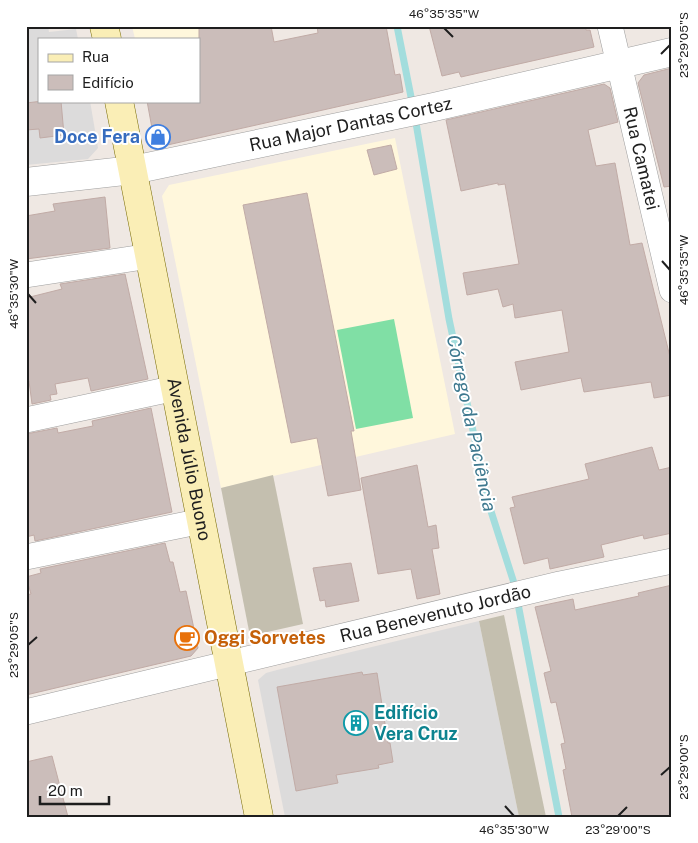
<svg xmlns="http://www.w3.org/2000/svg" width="698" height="843" viewBox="0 0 698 843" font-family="'Public Sans',sans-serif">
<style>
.residential{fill:#dcdbdb}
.education{fill:#fff7dc}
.construction{fill:#c4bfaf}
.pitch{fill:#80dfa5}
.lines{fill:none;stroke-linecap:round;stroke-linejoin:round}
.stream{stroke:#a3dddd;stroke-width:7}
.building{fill:#cbbdba;stroke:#c1aba6}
.minor-casing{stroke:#9f9f9f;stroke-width:26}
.tertiary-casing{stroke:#9f9f9f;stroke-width:29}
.secondary-casing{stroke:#766903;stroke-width:29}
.minor{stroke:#fff;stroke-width:25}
.tertiary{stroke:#fff;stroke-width:28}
.secondary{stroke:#faeeb6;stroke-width:28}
.ticks{fill:none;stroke:#1e1e1e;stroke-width:2}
.labels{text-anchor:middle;stroke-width:4;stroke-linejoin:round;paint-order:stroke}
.street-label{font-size:18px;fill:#1e1e1e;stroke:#fff}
.shop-label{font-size:18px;font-weight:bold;fill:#366cbe;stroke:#fff;text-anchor:end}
.food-label{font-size:18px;font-weight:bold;fill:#c56008;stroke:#fff;text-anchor:start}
.culture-label{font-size:18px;font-weight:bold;fill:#0d838f;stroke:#fff;text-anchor:start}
.water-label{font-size:19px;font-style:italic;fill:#3e798f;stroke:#fff}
.neatline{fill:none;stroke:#1e1e1e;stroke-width:2}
.ticks-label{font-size:12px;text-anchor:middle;fill:#1e1e1e}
</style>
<rect width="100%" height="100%" fill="#efe8e3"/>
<g class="residential">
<polygon points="26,26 48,26 49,32 76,29 78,39 39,39 39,101 90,101 98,148 88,159 26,165"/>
<polygon points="479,621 519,817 285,817 258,680 266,673 277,670"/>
</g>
<g class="education">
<polygon points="132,26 244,26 216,51 199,55 199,39 135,39"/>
<polygon points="395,138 455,434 221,488 162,196 169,185"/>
</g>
<g class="construction">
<polygon points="273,475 303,624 250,636 221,488"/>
<polygon points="504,615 546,817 519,817 479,621"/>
</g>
<polygon class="pitch" points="394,319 413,418 356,429 337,330"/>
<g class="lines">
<g class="stream">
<polyline points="397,26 413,107"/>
<polyline points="415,117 449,319 489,505 514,583 559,817"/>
</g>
</g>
<g class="building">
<polygon points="199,26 271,26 274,42 318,33 317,26 386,26 395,75 400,74 403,92 163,146 154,139 147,101 199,101"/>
<polygon points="429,26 585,26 586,30 590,30 594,47 461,77 459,72 442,76"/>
<polygon points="672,68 672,186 664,187 638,83 644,75"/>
<polygon points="604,84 610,88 618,122 588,130 596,166 615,163 630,245 642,243 672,365 672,395 654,398 651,382 584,392 581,378 521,390 515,362 569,352 562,310 515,318 513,304 503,307 498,289 467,295 463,273 519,264 505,184 498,185 498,183 461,191 446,120"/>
<polygon points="43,101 61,101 64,135 40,138 39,129 26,130 26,103"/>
<polygon points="391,145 397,169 374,175 367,150"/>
<polygon points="307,193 354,431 351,431 361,490 328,496 317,438 291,443 243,205"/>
<polygon points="105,197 110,248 26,259 26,216 55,211 53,204"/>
<polygon points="125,274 148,379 91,391 88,378 55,384 57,394 50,395 51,400 32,404 29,381 26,382 26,298 62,289 60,284"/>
<polygon points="151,408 172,512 35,541 34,535 26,537 26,434 57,428 58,433 93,426 92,421"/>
<polygon points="652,447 659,470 672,467 672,533 644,539 643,535 601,545 604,557 550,569 548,558 524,564 510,508 515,507 512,497 589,479 585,464"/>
<polygon points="417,465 428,527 436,525 439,548 432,549 440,594 417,599 411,569 378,574 361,478"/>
<polygon points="165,543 170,562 173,562 180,592 186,591 198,648 191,656 26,695 26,595 31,594 26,577 41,573 40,569"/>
<polygon points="351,563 359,601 326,607 325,600 320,601 313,568"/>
<polygon points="672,585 672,817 572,817 563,770 566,769 561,744 565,743 556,702 551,703 544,673 551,671 535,607 573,599 575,610 639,596 638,593"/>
<polygon points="362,672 363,675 377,673 388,743 390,743 393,762 378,765 379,768 336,775 338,783 296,791 277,687"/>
<polygon points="52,756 68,817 26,817 26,762"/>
</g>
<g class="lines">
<defs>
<g id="minor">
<path id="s1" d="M610 26 672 290"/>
<polyline points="26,275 150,256"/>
<polyline points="26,420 176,388"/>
<polyline points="26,557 202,521"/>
<path id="s2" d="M26 712 560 584 672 561"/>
</g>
<g id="tertiary">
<path id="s3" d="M26 182 133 170 434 107 672 52"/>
</g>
<g id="secondary">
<polyline points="104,26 107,39"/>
<path id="s4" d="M119 101 259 817"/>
</g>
</defs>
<use href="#minor" class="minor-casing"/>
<use href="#tertiary" class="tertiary-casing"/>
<use href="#secondary" class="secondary-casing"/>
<use href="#minor" class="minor"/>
<use href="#tertiary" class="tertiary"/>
<use href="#secondary" class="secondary"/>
</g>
<path class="ticks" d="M444 28 453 37M661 54 670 45M662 261 670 270M28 294 36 303M28 645 37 637M661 775 670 767M505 806 514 816M618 816 627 807"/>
<defs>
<symbol id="shop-ring" viewBox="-11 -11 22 22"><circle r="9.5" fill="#fff" stroke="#3f7fe0" stroke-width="1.5"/><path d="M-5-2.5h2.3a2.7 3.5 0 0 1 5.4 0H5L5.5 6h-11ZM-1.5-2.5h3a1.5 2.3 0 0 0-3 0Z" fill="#3f7fe0"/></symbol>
<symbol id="cafe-ring" viewBox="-11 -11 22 22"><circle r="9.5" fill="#fff" stroke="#e8710a" stroke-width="1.5"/><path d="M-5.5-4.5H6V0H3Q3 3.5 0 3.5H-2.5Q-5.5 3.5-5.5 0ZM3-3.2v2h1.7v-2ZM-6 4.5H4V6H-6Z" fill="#e8710a"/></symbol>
<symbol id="building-ring" viewBox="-11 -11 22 22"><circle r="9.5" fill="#fff" stroke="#0f9aa8" stroke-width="1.5"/><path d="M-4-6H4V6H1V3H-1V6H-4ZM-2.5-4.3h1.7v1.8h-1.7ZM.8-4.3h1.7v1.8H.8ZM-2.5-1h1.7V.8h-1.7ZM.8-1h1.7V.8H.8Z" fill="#0f9aa8"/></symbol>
</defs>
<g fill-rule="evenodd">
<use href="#shop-ring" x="144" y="123" width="28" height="28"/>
<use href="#cafe-ring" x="173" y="624" width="28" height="28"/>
<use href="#building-ring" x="342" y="709" width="28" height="28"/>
</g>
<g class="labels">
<g class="street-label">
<text dy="6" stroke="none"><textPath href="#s3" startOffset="330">Rua Major Dantas Cortez</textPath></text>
<text dy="6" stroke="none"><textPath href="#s1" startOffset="136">Rua Camatei</textPath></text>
<text dy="6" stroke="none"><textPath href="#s4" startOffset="365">Avenida Júlio Buono</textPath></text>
<text dy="6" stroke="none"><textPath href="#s2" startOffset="421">Rua Benevenuto Jordão</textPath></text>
</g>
<g class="shop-label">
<text x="140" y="143">Doce Fera</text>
</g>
<g class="food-label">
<text x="204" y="644">Oggi Sorvetes</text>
</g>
<g class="culture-label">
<text x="374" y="719">Edifício<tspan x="374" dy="21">Vera Cruz</tspan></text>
</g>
<g class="water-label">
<text transform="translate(472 423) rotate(78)" y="7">Córrego da Paciência</text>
</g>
</g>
<rect width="698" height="843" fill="none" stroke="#ffffff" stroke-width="55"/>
<rect x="38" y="38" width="162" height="65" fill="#ffffff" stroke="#a5a5a5"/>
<rect x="48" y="54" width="25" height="8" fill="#faeeb6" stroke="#a5a5a5"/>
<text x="82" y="62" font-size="15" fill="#1e1e1e">Rua</text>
<rect x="48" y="75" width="25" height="15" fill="#cbbdba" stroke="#a5a5a5"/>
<text x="82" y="88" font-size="15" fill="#1e1e1e">Edifício</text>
<path d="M40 796v8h69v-8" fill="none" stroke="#1e1e1e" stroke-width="2.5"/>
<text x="48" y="796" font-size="15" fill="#1e1e1e" stroke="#ffffff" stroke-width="4" paint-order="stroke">20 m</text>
<rect x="28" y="28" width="642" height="788" class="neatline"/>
<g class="ticks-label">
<text x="444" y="18">46°35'35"W</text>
<text transform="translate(684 45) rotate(-90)" y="4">23°29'05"S</text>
<text transform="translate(684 270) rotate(-90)" y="4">46°35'35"W</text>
<text transform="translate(14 294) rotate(-90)" y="4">46°35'30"W</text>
<text transform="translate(14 645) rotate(-90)" y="4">23°29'05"S</text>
<text transform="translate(684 767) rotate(-90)" y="4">23°29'00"S</text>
<text x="514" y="834">46°35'30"W</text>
<text x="618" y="834">23°29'00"S</text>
</g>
</svg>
